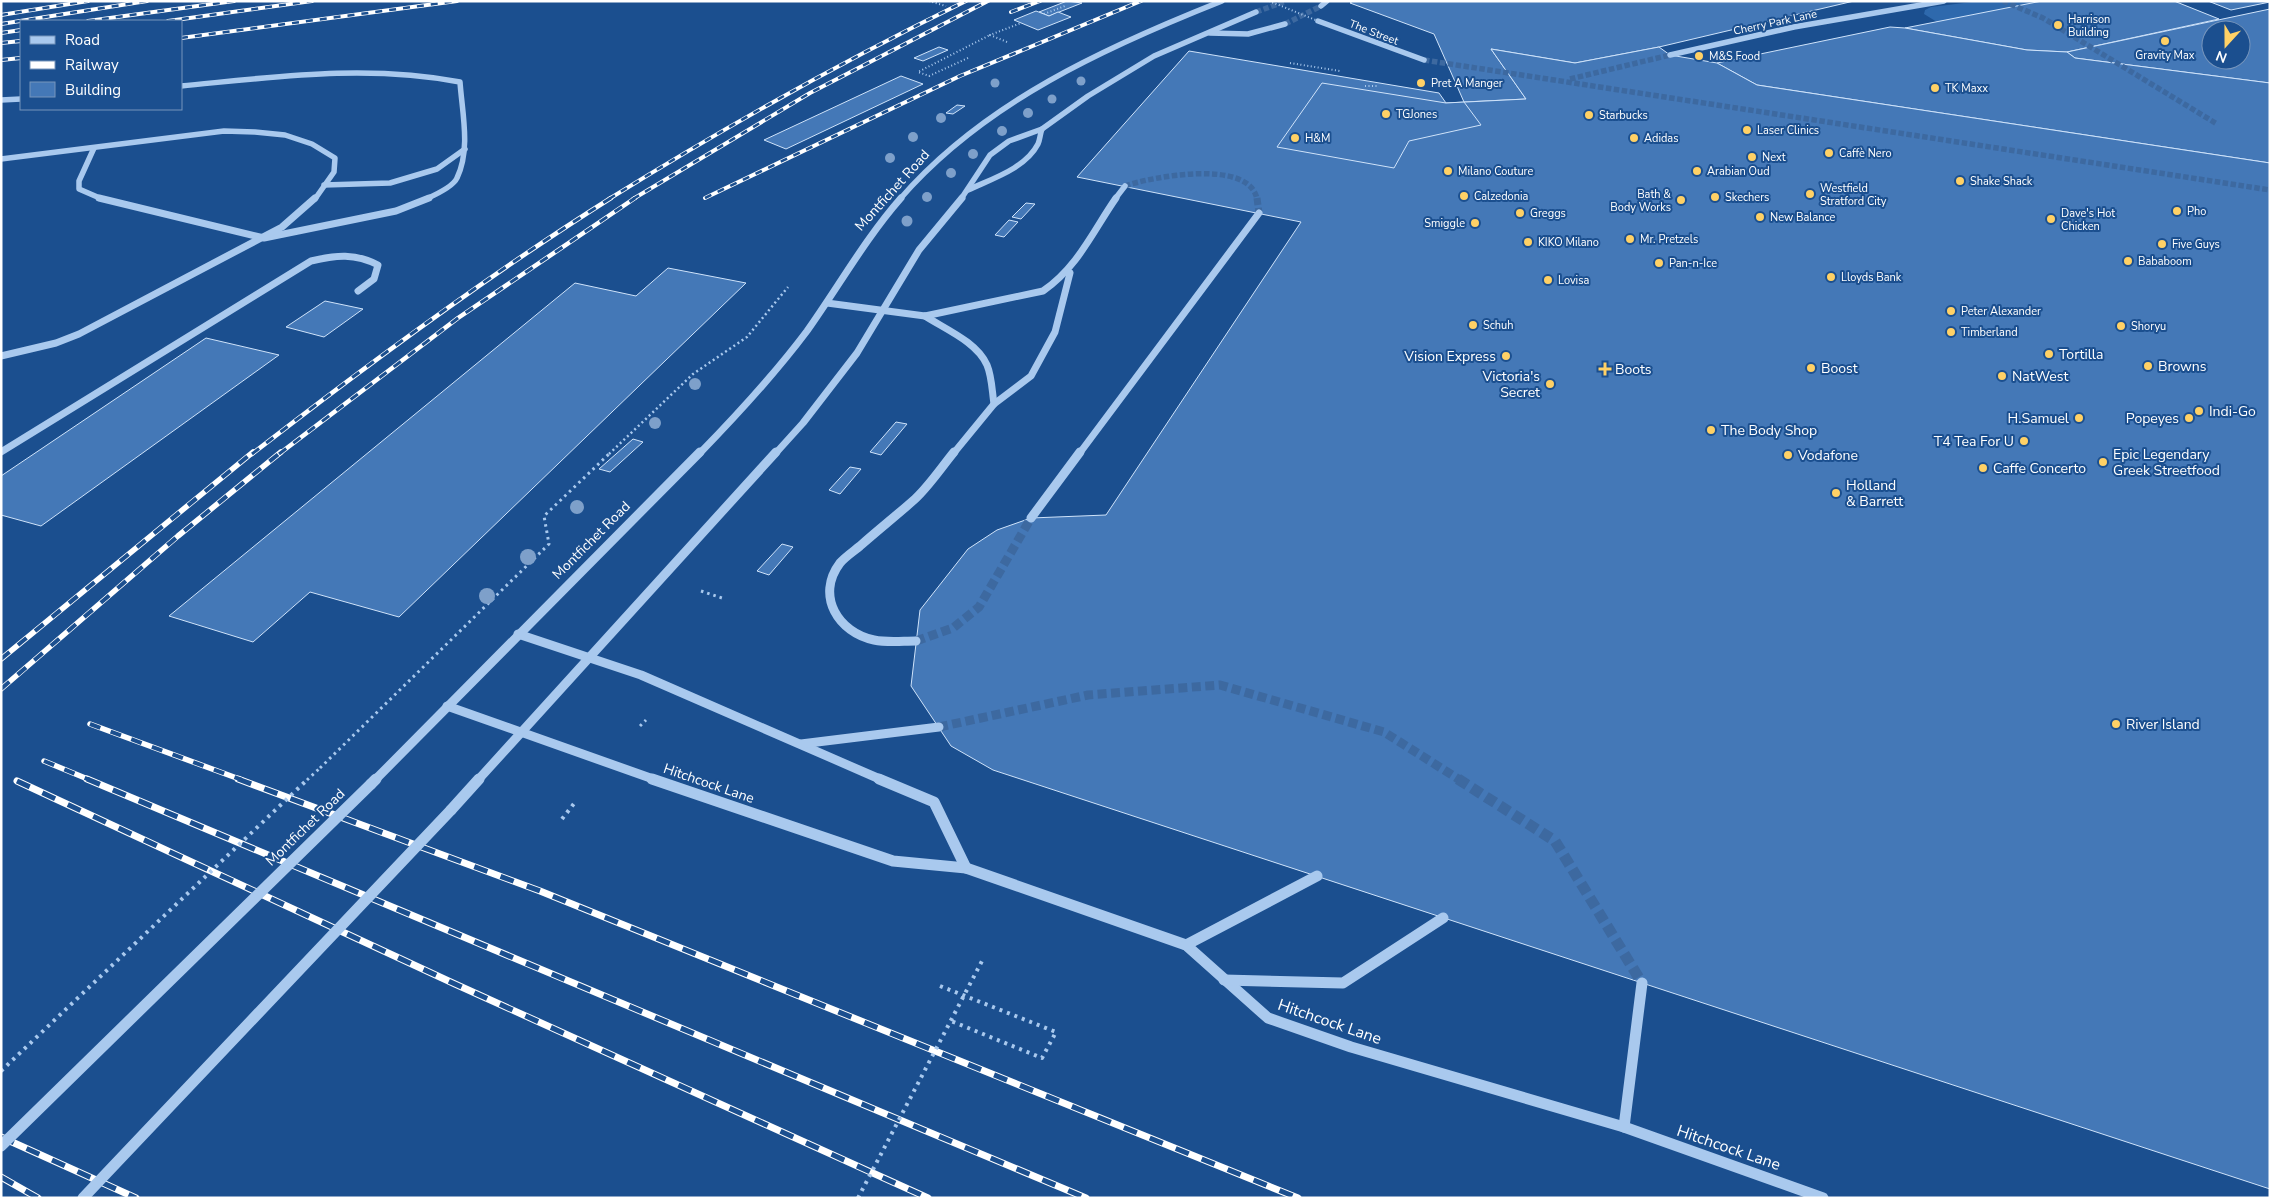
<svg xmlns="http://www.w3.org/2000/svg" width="2271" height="1199" viewBox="0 0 2271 1199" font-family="'Nunito Sans',sans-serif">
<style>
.green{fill:#2e69ad}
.building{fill:#4478b7;stroke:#cfe3fa;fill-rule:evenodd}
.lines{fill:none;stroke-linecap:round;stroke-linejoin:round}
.minor-tunnel-far3{stroke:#3d69a0;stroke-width:5.5;stroke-dasharray:5.5 2.5;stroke-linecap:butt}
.minor-tunnel-far2{stroke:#3d69a0;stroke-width:7;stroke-dasharray:7 3;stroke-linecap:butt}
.minor-tunnel-far1{stroke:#3d69a0;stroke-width:9;stroke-dasharray:9 4.5;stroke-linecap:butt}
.minor-tunnel{stroke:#3d69a0;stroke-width:11;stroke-dasharray:11 5.5;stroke-linecap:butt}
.path-far3{stroke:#a9c9ee;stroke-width:2;stroke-dasharray:1 2.5;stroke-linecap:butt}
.path-far2{stroke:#a9c9ee;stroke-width:2.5;stroke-dasharray:2 3;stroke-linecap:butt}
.path-far1{stroke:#a9c9ee;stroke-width:3;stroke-dasharray:2.5 4;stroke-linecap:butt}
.path{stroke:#a9c9ee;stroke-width:4;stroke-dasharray:3 5;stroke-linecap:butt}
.minor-far3{stroke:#a9c9ee;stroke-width:5.5}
.minor-far2{stroke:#a9c9ee;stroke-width:7}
.minor-far1{stroke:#a9c9ee;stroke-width:9}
.minor{stroke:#a9c9ee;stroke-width:11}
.rail-far3-casing{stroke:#fff;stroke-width:4}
.rail-far2-casing{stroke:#fff;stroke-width:4.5}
.rail-far1-casing{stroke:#fff;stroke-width:5.5}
.rail-casing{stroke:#fff;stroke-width:7}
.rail-far3{stroke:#1b4f8f;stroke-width:2.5;stroke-dasharray:7;stroke-linecap:butt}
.rail-far2{stroke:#1b4f8f;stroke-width:3;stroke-dasharray:9;stroke-linecap:butt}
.rail-far1{stroke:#1b4f8f;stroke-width:4;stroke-dasharray:11;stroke-linecap:butt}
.rail{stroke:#1b4f8f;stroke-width:5;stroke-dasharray:14;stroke-linecap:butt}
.path-bridge-far2{stroke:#a9c9ee;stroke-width:2;stroke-dasharray:1 2.5;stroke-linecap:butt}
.path-bridge-far1{stroke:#a9c9ee;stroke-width:3;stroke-dasharray:2.5 4;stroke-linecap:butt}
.path-bridge{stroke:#a9c9ee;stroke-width:4;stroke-dasharray:3 5;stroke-linecap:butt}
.minor-bridge{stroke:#a9c9ee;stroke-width:11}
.tree{fill:#7ea0ca}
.poi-dot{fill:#ffd166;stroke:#1b4f8f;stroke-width:2}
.labels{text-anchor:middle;stroke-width:4;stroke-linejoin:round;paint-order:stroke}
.far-poi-label{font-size:11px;fill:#fff;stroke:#1b4f8f;text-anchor:start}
.far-street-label{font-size:11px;fill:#fff;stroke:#1b4f8f}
.street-label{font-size:14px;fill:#fff;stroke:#1b4f8f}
.poi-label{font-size:14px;fill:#fff;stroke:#1b4f8f;text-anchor:start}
.near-street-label{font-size:16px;fill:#fff;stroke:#1b4f8f}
</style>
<rect width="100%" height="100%" fill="#1b4f8f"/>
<polygon class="green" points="1980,1 2043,1 1937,22 1924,14 1925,10 1931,7"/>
<g class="building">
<polygon points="1067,1 1082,3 1049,16 1039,12"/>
<polygon points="1353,1 1854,1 1659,47 1575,63 1491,49 1526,99 1464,102 1434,34 1350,3"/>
<polygon points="2042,1 2174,1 2219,19 2067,52 2027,50 1905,28"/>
<polygon points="2208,1 2270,1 2270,2 2231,10"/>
<path d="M2270 9V83L2075 58 2067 52ZM2211 30H2241V60H2211Z"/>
<polygon points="1036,11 1049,16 1058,12 1071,17 1038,30 1014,20"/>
<polygon points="1890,27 1905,28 2027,50 2067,52 2075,58 2270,83 2270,163 1757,85 1717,63"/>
<polygon points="939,47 948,50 923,61 914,58"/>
<polygon points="1659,47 1670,55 1717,63 1757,85 2270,163 2270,1189 993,770 951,746 911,686 920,610 968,549 997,530 1031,518 1106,515 1301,222 1077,177 1189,51 1439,93 1446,103 1526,99 1491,49 1575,63"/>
<polygon points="901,76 923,84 786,149 764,140"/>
<polygon points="1322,83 1446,103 1464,102 1481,125 1409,141 1394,168 1277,147"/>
<polygon points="957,105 965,106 953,114 946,113"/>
<polygon points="1026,203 1035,204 1021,219 1012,217"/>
<polygon points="1009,220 1018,222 1004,237 995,235"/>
<polygon points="668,268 746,283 399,617 310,592 253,642 169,616 575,283 636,296"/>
<polygon points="325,301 363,309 324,337 286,327"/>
<polygon points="206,338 279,355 41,526 1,515 1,476"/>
<polygon points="896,422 907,424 881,455 870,452"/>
<polygon points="633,439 643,442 610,472 599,469"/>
<polygon points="850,467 861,469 840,494 829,490"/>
<polygon points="782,544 793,547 769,575 757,571"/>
</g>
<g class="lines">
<g class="minor-tunnel-far3">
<polyline points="2003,1 2043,18 2217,124"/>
<polyline points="1256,12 1286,1"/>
<polyline points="1285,24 1321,6"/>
<polyline points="1424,60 2270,190"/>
<polyline points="1570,79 1670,55"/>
<path d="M1125 186C1151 177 1249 158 1257 199"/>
</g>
<polyline class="minor-tunnel-far2" points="1257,198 1259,213"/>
<g class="minor-tunnel-far1">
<polyline points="916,641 953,628 979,607 1031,518"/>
<polyline points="939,727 1088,695 1220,685 1384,732 1460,780"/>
</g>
<polyline class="minor-tunnel" points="1458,779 1555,841 1642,983"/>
<g class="path-far3">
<polyline points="929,1 946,6"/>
<polyline points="1044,14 1065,6"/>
<polyline points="1007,42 990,35 1021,23"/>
<polyline points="968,58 929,76 918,72 990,35"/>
<polyline points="1290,63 1340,71"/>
<polyline points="1365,86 1377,86"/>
</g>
<polyline class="path-far2" points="609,454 693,374 747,337 788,287"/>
<g class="path-far1">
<polyline points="701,591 725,599"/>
<polyline points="640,726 646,720"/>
<polyline points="320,768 549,544 544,516 611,452"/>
</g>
<g class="path">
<polyline points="562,819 576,801"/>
<polyline points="940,986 1056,1032 1042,1058 951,1021"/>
</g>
<g class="minor-far3">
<polyline points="1321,6 1327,1"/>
<polyline points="1318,21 1424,60"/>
<polyline points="1210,33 1248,34 1285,24"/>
<polyline points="1670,55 1794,27 1944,1"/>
<path d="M181 86C275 77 366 64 460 82 462 112 471 149 457 178 453 187 435 195 426 199"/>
<polyline points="1,100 21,99"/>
<polyline points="94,148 79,181 79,189 102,199"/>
<polyline points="1,159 224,131 255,132 285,135 312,144 335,158 334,172 315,199"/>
<polyline points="324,185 390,183 437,169 465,149"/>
<path d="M968 190C991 179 1025 169 1038 144 1040 140 1040 134 1042 129"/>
<path d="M900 199C984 102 1106 47 1222 1"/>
<polyline points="961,199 990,155 1009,141 1042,129 1088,96 1154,56 1256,12"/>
<polyline points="1115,199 1125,186"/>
</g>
<g class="minor-far2">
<polyline points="99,198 264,238 396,211 429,198"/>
<path d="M827 303 925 316 1043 291C1078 267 1093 231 1116 198"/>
<path d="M925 316C945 329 977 342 987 365 992 377 992 391 994 404L953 454"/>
<polyline points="1,356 56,343 79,334 282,227 315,198"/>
<polyline points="994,404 1031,376 1055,332 1070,273"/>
<path d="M1 452 311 261C336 255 355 253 378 265L374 279 358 291"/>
<path d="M699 454C737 415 774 375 807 331 839 286 865 239 901 198"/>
<polyline points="775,454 803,423 857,353 919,250 962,198"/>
<polyline points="1079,454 1259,213"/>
</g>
<g class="minor-far1">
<polyline points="1031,518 1080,452"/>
<polyline points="518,634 641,675 882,780"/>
<path d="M916 641C902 641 888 643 874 640 839 633 815 596 840 563 845 557 854 551 860 546 878 530 897 515 915 499 929 486 941 468 954 452"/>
<polyline points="447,706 656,780"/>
<polyline points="801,744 939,727"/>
<polyline points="375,780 700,452"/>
<polyline points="478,780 776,452"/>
</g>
<g class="minor">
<polyline points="652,779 893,861 966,868 1186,945 1268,1018 1351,1047 1624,1127 1823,1198"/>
<polyline points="879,779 934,802 966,868"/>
<polyline points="371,784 376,779"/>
<polyline points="451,810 479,779"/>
<polyline points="1186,945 1317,876"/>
<polyline points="1224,980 1343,983 1443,918"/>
<polyline points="1624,1127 1642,983"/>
</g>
<defs>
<g id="rail-far3">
<polyline points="1011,12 1040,1"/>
<polyline points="1,15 88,1"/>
<polyline points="88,21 234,1"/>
<polyline points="168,21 312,1"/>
<polyline points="1,24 147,1"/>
<polyline points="1,33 21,30"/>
<polyline points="181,38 457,1"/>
<polyline points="1,43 21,41"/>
<polyline points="1,60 21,58"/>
<polyline points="705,198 960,76 1141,1"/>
<path d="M609 199C725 127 843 61 966 1"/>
<polyline points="633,199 810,93 988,1"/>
</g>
<g id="rail-far2">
<path d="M252 454C368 364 487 276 611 198"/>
<polyline points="279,454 458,318 635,198"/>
</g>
<g id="rail-far1">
<polyline points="1,659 253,452"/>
<polyline points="1,689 178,536 281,452"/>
<polyline points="90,724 242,780"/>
<polyline points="44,761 90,780"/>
</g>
<g id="rail">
<polyline points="87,779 1086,1198"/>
<polyline points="238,779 540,891 1298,1198"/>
<polyline points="17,781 455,984 928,1198"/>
<polyline points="1,1137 136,1198"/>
<polyline points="1,1177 38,1198"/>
</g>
</defs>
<use href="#rail-far3" class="rail-far3-casing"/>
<use href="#rail-far2" class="rail-far2-casing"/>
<use href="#rail-far1" class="rail-far1-casing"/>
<use href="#rail" class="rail-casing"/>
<use href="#rail-far3" class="rail-far3"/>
<use href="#rail-far2" class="rail-far2"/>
<use href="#rail-far1" class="rail-far1"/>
<use href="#rail" class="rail"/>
<polyline class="path-bridge-far2" points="1269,1 1318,21"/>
<polyline class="path-bridge-far1" points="307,780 320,768"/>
<g class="path-bridge">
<polyline points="1,1071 308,779"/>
<polyline points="858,1198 982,961"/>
</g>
<g class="minor-bridge">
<polyline points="1,1146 371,784"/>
<polyline points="83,1198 451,810"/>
</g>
</g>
<g class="tree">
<circle cx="1081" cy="81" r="4.5"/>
<circle cx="995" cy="83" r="4.5"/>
<circle cx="1052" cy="99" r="4.5"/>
<circle cx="1028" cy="113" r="5"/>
<circle cx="941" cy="118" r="5"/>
<circle cx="1002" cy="131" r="5"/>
<circle cx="913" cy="137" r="5"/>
<circle cx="973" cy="154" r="5"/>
<circle cx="890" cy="158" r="5"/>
<circle cx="951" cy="173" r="5"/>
<circle cx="927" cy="197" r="5"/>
<circle cx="907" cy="221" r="5.5"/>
<circle cx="695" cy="384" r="6"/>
<circle cx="655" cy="423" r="6"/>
<circle cx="577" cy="507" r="7"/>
<circle cx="528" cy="557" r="8"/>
<circle cx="487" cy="596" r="8"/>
</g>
<g class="poi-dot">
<circle cx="2058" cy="25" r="5"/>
<circle cx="2165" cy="41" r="5"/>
<circle cx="1699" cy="56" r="5"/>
<circle cx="1421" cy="83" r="5"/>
<circle cx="1935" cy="88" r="5"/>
<circle cx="1386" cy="114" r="5"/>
<circle cx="1589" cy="115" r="5"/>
<circle cx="1747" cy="130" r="5"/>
<circle cx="1295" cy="138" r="5"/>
<circle cx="1634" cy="138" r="5"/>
<circle cx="1829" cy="153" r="5"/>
<circle cx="1752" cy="157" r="5"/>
<circle cx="1448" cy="171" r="5"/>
<circle cx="1697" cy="171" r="5"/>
<circle cx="1960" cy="181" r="5"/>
<circle cx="1810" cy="194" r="5"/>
<circle cx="1464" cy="196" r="5"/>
<circle cx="1715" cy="197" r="5"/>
<circle cx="1681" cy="200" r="5"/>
<circle cx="2177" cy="211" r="5"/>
<circle cx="1520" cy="213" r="5"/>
<circle cx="1760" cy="217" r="5"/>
<circle cx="2051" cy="219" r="5"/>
<circle cx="1475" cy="223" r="5"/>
<circle cx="1630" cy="239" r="5"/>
<circle cx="1528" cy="242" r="5"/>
<circle cx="2162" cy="244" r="5"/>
<circle cx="2128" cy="261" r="5"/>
<circle cx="1659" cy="263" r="5"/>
<circle cx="1831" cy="277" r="5"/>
<circle cx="1548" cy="280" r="5"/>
<circle cx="1951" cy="311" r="5"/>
<circle cx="1473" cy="325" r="5"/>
<circle cx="2121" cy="326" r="5"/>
<circle cx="1951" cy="332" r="5"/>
<circle cx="2049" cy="354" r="5"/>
<circle cx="1506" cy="356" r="5"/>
<circle cx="2148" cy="366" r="5"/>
<circle cx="1811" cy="368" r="5"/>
<path d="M1602.5 361.5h5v5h5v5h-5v5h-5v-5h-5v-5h5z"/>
<circle cx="2002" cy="376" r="5"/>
<circle cx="1550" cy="384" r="5"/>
<circle cx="2199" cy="411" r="5"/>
<circle cx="2079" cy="418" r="5"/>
<circle cx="2189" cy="418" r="5"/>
<circle cx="1711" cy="430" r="5"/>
<circle cx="2024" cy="441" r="5"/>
<circle cx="1788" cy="455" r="5"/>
<circle cx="2103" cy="462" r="5"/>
<circle cx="1983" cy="468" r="5"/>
<circle cx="1836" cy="493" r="5"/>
<circle cx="2116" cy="724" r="5"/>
</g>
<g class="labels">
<g class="far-poi-label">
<text x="2068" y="23">Harrison<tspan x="2068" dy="13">Building</tspan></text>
<text x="2165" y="59" text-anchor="middle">Gravity Max</text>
<text x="1709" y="60">M&amp;S Food</text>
<text x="1431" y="87">Pret A Manger</text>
<text x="1945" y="92">TK Maxx</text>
<text x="1396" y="118">TGJones</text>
<text x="1599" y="119">Starbucks</text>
<text x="1757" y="134">Laser Clinics</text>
<text x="1305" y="142">H&amp;M</text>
<text x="1644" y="142">Adidas</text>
<text x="1839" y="157">Caffè Nero</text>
<text x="1762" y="161">Next</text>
<text x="1458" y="175">Milano Couture</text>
<text x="1707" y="175">Arabian Oud</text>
<text x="1970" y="185">Shake Shack</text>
<text x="1820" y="192">Westfield<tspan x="1820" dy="13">Stratford City</tspan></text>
<text x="1671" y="198" text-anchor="end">Bath &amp;<tspan x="1671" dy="13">Body Works</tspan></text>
<text x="1474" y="200">Calzedonia</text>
<text x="1725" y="201">Skechers</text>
<text x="2187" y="215">Pho</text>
<text x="1530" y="217">Greggs</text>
<text x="2061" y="217">Dave's Hot<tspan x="2061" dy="13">Chicken</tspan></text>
<text x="1770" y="221">New Balance</text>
<text x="1465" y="227" text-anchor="end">Smiggle</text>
<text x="1640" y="243">Mr. Pretzels</text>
<text x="1538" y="246">KIKO Milano</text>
<text x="2172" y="248">Five Guys</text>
<text x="2138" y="265">Bababoom</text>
<text x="1669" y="267">Pan-n-Ice</text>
<text x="1841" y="281">Lloyds Bank</text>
<text x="1558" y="284">Lovisa</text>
<text x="1961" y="315">Peter Alexander</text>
<text x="1483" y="329">Schuh</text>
<text x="2131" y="330">Shoryu</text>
<text x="1961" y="336">Timberland</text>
</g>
<g class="far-street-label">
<text transform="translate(1775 22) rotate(-12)" y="4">Cherry Park Lane</text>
<text transform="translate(1374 32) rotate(21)" y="4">The Street</text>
</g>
<g class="street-label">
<text transform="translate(892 190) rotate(-48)" y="5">Montfichet Road</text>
<text transform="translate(591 540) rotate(-45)" y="5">Montfichet Road</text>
<text transform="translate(709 783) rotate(19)" y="5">Hitchcock Lane</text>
<text transform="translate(305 827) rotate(-44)" y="5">Montfichet Road</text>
</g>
<g class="poi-label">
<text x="2059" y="359">Tortilla</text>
<text x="1496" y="361" text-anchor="end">Vision Express</text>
<text x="2158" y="371">Browns</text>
<text x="1821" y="373">Boost</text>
<text x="1615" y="374">Boots</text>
<text x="1540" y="381" text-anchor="end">Victoria's<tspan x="1540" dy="16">Secret</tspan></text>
<text x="2012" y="381">NatWest</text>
<text x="2209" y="416">Indi-Go</text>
<text x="2069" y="423" text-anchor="end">H.Samuel</text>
<text x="2179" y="423" text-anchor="end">Popeyes</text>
<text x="1721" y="435">The Body Shop</text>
<text x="2014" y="446" text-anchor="end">T4 Tea For U</text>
<text x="2113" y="459">Epic Legendary<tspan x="2113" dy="16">Greek Streetfood</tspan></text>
<text x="1798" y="460">Vodafone</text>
<text x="1993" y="473">Caffe Concerto</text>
<text x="1846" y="490">Holland<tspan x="1846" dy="16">&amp; Barrett</tspan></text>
<text x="2126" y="729">River Island</text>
</g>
<g class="near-street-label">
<text transform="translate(1330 1021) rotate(19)" y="6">Hitchcock Lane</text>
<text transform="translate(1729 1147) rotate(19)" y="6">Hitchcock Lane</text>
</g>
</g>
<rect width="2271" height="1199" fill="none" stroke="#ffffff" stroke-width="5"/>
<rect x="20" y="20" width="162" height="90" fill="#1b4f8f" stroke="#7695bc"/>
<rect x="30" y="36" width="25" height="8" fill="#a9c9ee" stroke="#7695bc"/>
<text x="65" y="45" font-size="15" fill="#ffffff">Road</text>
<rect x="30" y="61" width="25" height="8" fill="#ffffff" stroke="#7695bc"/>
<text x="65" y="70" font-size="15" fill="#ffffff">Railway</text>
<rect x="30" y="82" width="25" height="15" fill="#4478b7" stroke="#7695bc"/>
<text x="65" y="95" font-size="15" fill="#ffffff">Building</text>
<g transform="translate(2226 45) rotate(201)"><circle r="24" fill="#1b4f8f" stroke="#7695bc"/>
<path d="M0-4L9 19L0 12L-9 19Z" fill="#ffd166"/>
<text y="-8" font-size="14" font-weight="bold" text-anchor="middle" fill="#ffffff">N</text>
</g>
</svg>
